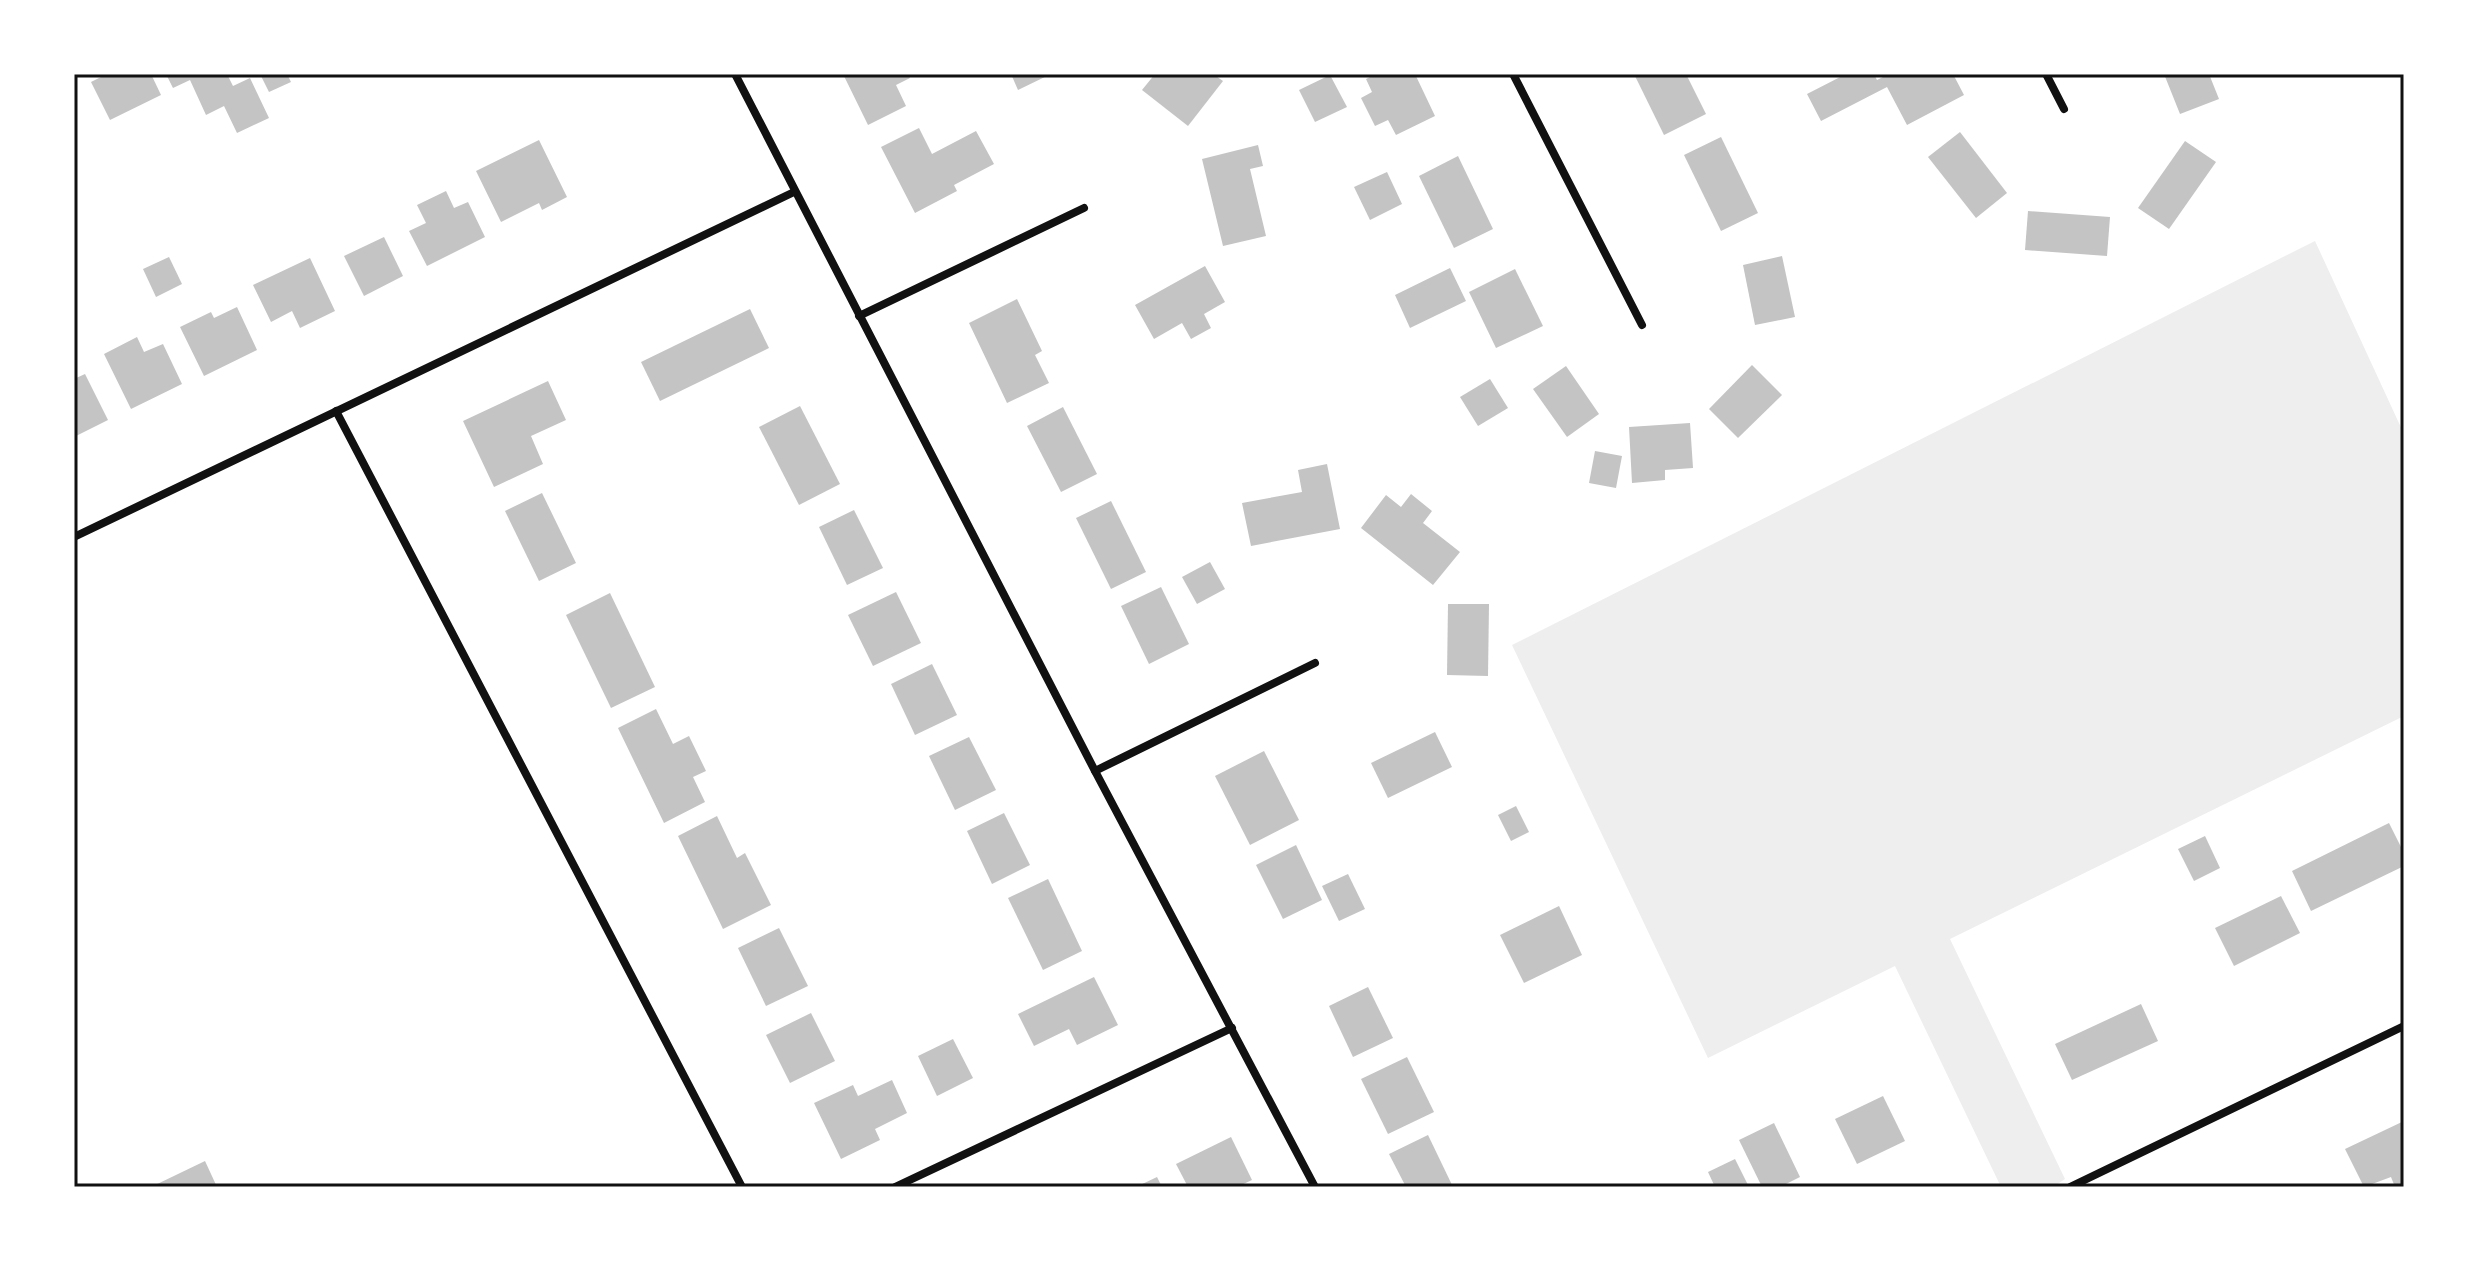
<svg xmlns="http://www.w3.org/2000/svg" width="2478" height="1261" viewBox="0 0 2478 1261" font-family="'Open Sans',sans-serif">
<style>
.green{fill:#eee}
.building{fill:#c4c4c4}
.lines{fill:none;stroke-linecap:round;stroke-linejoin:round}
.minor{stroke:#111;stroke-width:8}
.neatline{fill:none;stroke:#111;stroke-width:3}
</style>
<rect width="100%" height="100%" fill="#fff"/>
<polygon class="green" points="2315,241 2404,434 2404,716 1950,939 2065,1179 2053,1187 2001,1187 1895,966 1708,1058 1512,645"/>
<g class="building">
<polygon points="107,74 151,74 161,95 110,120 91,82"/>
<polygon points="166,74 227,74 233,86 250,78 269,118 237,133 224,106 206,115 190,80 173,88"/>
<polygon points="260,74 287,74 291,82 269,92"/>
<polygon points="843,74 908,74 910,78 896,85 906,106 868,125"/>
<polygon points="1011,74 1051,74 1018,90"/>
<polygon points="1155,74 1213,74 1223,81 1188,126 1142,90"/>
<polygon points="1376,74 1415,74 1435,116 1396,135 1388,120 1375,126 1361,98 1372,92 1366,79"/>
<polygon points="1634,74 1686,74 1706,114 1664,135"/>
<polygon points="1846,74 1874,74 1877,80 1889,74 1953,74 1964,95 1907,125 1887,87 1821,121 1807,94"/>
<polygon points="2164,74 2209,74 2219,99 2180,114"/>
<polygon points="1330,75 1347,107 1315,122 1299,90"/>
<polygon points="919,128 932,154 976,131 994,164 954,185 957,191 915,213 881,147"/>
<polygon points="1960,132 2007,193 1976,218 1928,157"/>
<polygon points="1721,137 1758,213 1721,231 1684,155"/>
<polygon points="539,140 567,197 542,210 539,203 501,222 476,171"/>
<polygon points="2185,141 2216,162 2169,229 2138,208"/>
<polygon points="1258,145 1263,166 1250,169 1266,236 1223,246 1202,159"/>
<polygon points="1458,156 1493,229 1454,248 1419,176"/>
<polygon points="1387,172 1402,204 1370,220 1354,187"/>
<polygon points="446,191 454,208 468,202 485,237 427,266 409,231 426,223 417,205"/>
<polygon points="2028,211 2110,217 2107,256 2025,250"/>
<polygon points="384,237 403,276 364,296 344,256"/>
<polygon points="1782,256 1795,317 1755,325 1743,265"/>
<polygon points="169,257 182,284 156,297 143,269"/>
<polygon points="310,258 335,311 300,328 292,311 271,322 253,285"/>
<polygon points="1205,266 1225,302 1204,314 1211,328 1191,339 1182,323 1154,339 1135,305"/>
<polygon points="1450,268 1466,301 1410,328 1395,295"/>
<polygon points="1515,269 1543,326 1496,348 1469,292"/>
<polygon points="1017,299 1042,351 1035,355 1049,383 1007,403 969,323"/>
<polygon points="237,307 257,350 204,376 180,327 211,312 214,318"/>
<polygon points="750,309 769,348 660,401 641,362"/>
<polygon points="137,337 144,352 163,344 182,384 131,409 104,354"/>
<polygon points="1752,365 1782,395 1738,438 1709,409"/>
<polygon points="1566,366 1599,414 1567,437 1533,389"/>
<polygon points="85,374 108,420 74,437 74,379"/>
<polygon points="1490,379 1508,408 1478,426 1460,397"/>
<polygon points="548,381 566,420 531,436 543,464 494,487 463,421"/>
<polygon points="800,406 840,484 799,505 759,427"/>
<polygon points="1063,407 1097,474 1061,492 1027,426"/>
<polygon points="1690,423 1693,468 1665,470 1665,480 1632,483 1629,427"/>
<polygon points="1595,451 1622,456 1616,488 1589,483"/>
<polygon points="1327,464 1340,529 1251,546 1242,503 1302,492 1298,470"/>
<polygon points="542,493 576,563 539,581 505,511"/>
<polygon points="1411,494 1432,511 1423,523 1460,552 1433,585 1361,528 1386,495 1401,507"/>
<polygon points="1111,501 1146,572 1111,589 1076,518"/>
<polygon points="854,510 883,568 847,585 819,527"/>
<polygon points="1210,562 1225,589 1197,604 1182,577"/>
<polygon points="1161,587 1189,644 1149,664 1121,606"/>
<polygon points="896,592 921,643 873,666 848,615"/>
<polygon points="610,593 655,687 611,708 566,615"/>
<polygon points="1448,604 1489,604 1488,676 1447,675"/>
<polygon points="932,664 957,715 915,735 891,684"/>
<polygon points="656,709 673,744 689,736 706,771 693,777 705,802 664,823 618,728"/>
<polygon points="1435,732 1452,767 1388,798 1371,763"/>
<polygon points="969,737 996,790 955,810 929,756"/>
<polygon points="1264,751 1299,820 1250,845 1215,776"/>
<polygon points="1516,806 1529,832 1511,841 1498,815"/>
<polygon points="1004,813 1030,865 992,884 967,831"/>
<polygon points="717,816 737,858 745,853 771,905 723,929 678,836"/>
<polygon points="2389,823 2404,853 2404,866 2311,911 2292,871"/>
<polygon points="2205,836 2220,868 2194,881 2178,849"/>
<polygon points="1296,845 1322,900 1283,919 1256,865"/>
<polygon points="1348,874 1365,909 1339,921 1322,886"/>
<polygon points="1048,879 1082,951 1043,970 1008,898"/>
<polygon points="2281,896 2300,933 2234,966 2215,928"/>
<polygon points="1559,906 1582,955 1524,983 1500,935"/>
<polygon points="779,928 808,986 766,1006 738,948"/>
<polygon points="1094,977 1118,1025 1077,1045 1069,1029 1034,1046 1018,1014"/>
<polygon points="1368,987 1393,1038 1353,1057 1329,1006"/>
<polygon points="2141,1004 2158,1041 2072,1080 2055,1044"/>
<polygon points="811,1013 835,1061 790,1083 766,1035"/>
<polygon points="953,1039 973,1078 937,1096 918,1056"/>
<polygon points="1407,1057 1434,1112 1388,1134 1361,1079"/>
<polygon points="892,1080 907,1113 875,1129 880,1140 841,1159 814,1103 853,1085 858,1096"/>
<polygon points="1883,1096 1905,1141 1857,1164 1835,1119"/>
<polygon points="2404,1121 2404,1187 2395,1187 2391,1177 2364,1187 2345,1149"/>
<polygon points="1774,1123 1800,1177 1780,1187 1762,1187 1739,1140"/>
<polygon points="1428,1135 1453,1187 1406,1187 1389,1154"/>
<polygon points="1231,1137 1252,1180 1237,1187 1188,1187 1176,1164"/>
<polygon points="1735,1159 1749,1187 1715,1187 1708,1172"/>
<polygon points="205,1161 217,1187 151,1187"/>
<polygon points="1157,1177 1162,1187 1136,1187"/>
</g>
<g class="lines">
<g class="minor">
<polyline points="735,74 1095,771 1315,1187"/>
<polyline points="1513,74 1642,325"/>
<polyline points="2046,74 2064,109"/>
<polyline points="859,316 1084,208"/>
<polyline points="336,411 742,1187"/>
<polyline points="74,537 794,192"/>
<polyline points="1095,771 1315,663"/>
<polyline points="895,1187 1232,1028"/>
<polyline points="2070,1187 2404,1026"/>
</g>
</g>
<rect width="2478" height="1261" fill="none" stroke="#ffffff" stroke-width="152"/>
<rect x="76" y="76" width="2326" height="1109" class="neatline"/>
</svg>
